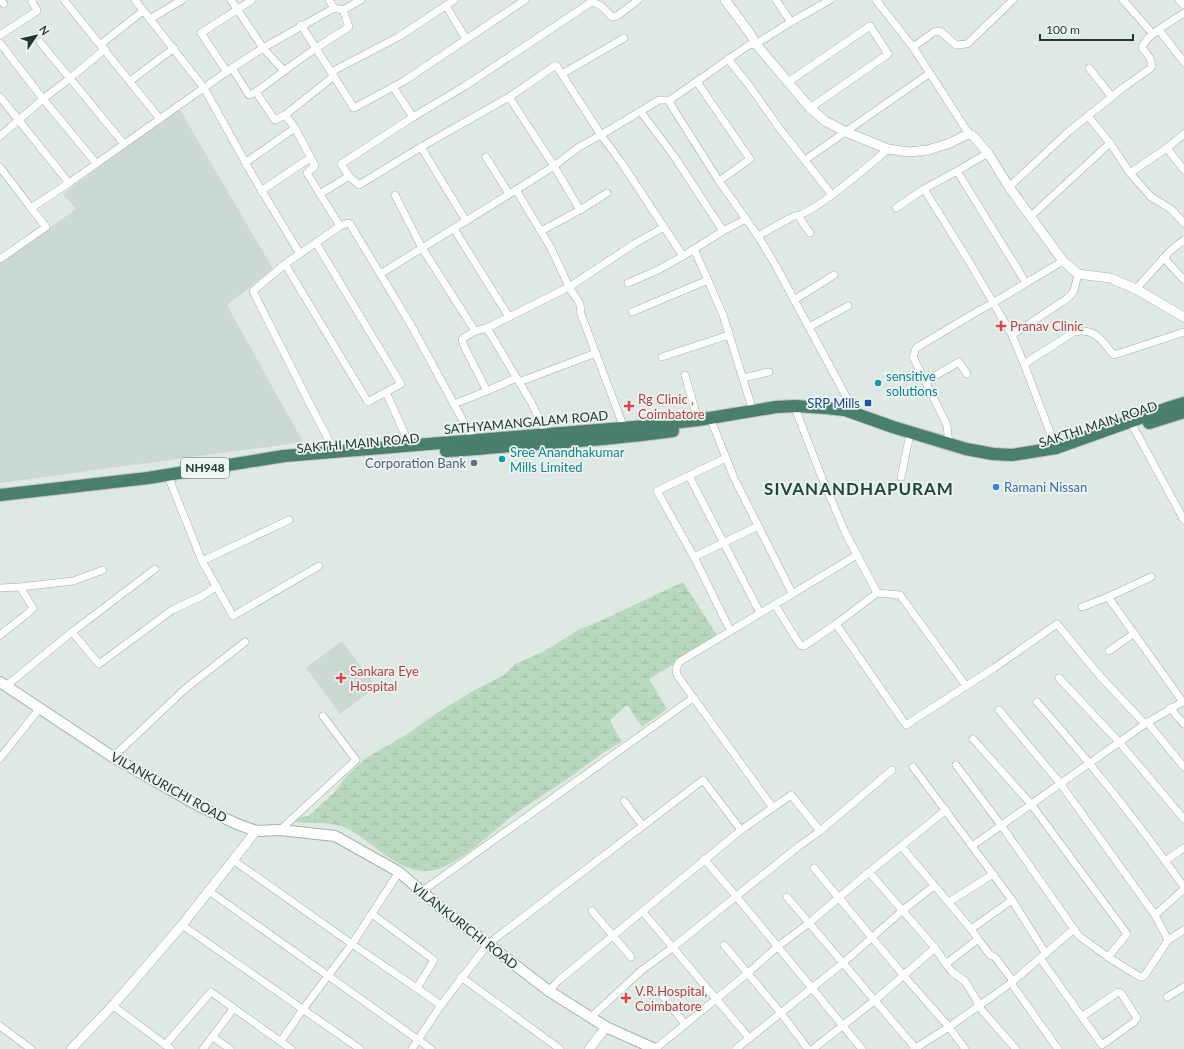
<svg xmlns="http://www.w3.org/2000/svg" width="1184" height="1049" viewBox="0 0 1184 1049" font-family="Lato,sans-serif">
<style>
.built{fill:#ccd8d2}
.wetland{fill:url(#wetland-marsh)}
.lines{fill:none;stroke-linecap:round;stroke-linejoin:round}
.minor-casing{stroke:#a1b0a9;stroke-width:8}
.tertiary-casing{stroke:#a1b0a9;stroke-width:10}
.secondary-casing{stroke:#9eb4aa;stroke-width:12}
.trunk-casing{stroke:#bcc3c1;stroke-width:14}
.minor{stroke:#fff;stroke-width:7}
.tertiary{stroke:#fff;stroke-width:9}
.secondary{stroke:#fff;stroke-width:10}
.trunk{stroke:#4a7e6d;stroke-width:12}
.health-dot{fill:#e0444e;stroke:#eef6f1;stroke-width:1.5}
.culture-dot{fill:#0f9aa8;stroke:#eef6f1;stroke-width:1.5}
.transit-dot{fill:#1a4fb4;stroke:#eef6f1;stroke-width:1.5}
.service-dot{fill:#5c6f8a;stroke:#eef6f1;stroke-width:1.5}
.shop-dot{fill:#3f7fe0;stroke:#eef6f1;stroke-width:1.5}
.labels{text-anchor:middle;stroke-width:3.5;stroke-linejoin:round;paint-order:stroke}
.shield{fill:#eef6f1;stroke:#5e7069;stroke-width:1}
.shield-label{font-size:12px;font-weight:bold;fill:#20372f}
.health-label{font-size:13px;fill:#be3a42;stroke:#eef6f1;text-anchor:start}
.culture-label{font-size:13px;fill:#0d838f;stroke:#eef6f1;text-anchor:start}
.transit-label{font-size:13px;fill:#164399;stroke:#eef6f1;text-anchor:end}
.street-label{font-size:13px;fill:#20372f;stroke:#eef6f1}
.service-label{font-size:13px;fill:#4e5e75;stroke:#eef6f1;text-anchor:end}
.shop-label{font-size:13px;fill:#366cbe;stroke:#eef6f1;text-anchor:start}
.district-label{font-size:17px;font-weight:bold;letter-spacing:1px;fill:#1e473a;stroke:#eef6f1}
</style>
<defs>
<pattern id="wetland-marsh" width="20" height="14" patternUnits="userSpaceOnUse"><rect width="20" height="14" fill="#b8d9be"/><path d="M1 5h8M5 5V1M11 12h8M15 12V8" fill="none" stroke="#9ebba4"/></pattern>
</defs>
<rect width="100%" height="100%" fill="#dee9e3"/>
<g class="built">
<polygon points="179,108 273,269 227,305 303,442 0,483 0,264 76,209 63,194"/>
<polygon points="342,641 376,687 340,714 306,668"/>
</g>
<path class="wetland" d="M683 582 718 637 649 679 667 709 642 727 627 705 610 720 613 727 622 742C601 752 584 768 564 781 545 794 525 806 507 820 487 837 448 875 421 871 394 868 371 841 348 829 331 820 313 825 295 822L298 818 309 816 325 801 334 793 347 776 366 758 406 735 437 713 473 691 504 675 515 664 543 652 580 629 596 623Z"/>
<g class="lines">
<defs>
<g id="minor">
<polyline points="1,0 4,4"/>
<polyline points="64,0 160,119"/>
<polyline points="135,0 204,88 253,176 300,254"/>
<polyline points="231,0 263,48 284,71 256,92 275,120 285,115 295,128 315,166 307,173 320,194"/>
<polyline points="329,0 334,8"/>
<polyline points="776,0 791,22"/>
<polyline points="830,0 791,22 756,44 749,45 670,100 671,105 719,181 758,236 776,266 855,413"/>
<polyline points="876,0 913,47 934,32 940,31 956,45 967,44 1013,0"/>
<polyline points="1123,0 1153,34"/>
<polyline points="1179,0 1184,5"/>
<polyline points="446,6 466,39"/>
<polyline points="150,19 182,0"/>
<polyline points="301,25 354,108 404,81 525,0"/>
<polyline points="1159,30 1184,62"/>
<polyline points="0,35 37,11 37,10 32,2 33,0"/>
<polyline points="40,42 124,144"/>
<polyline points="0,43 43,99 96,163"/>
<polyline points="101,44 143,11"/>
<polyline points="913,47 969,134"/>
<polyline points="728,59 748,84 780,129 832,195"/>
<polyline points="232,68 249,95 256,92"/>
<polyline points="1089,68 1112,97"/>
<polyline points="284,71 316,48 349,27 343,10"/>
<polyline points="227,72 201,33 252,0"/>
<polyline points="331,72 400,36 454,0"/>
<polyline points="562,74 624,38"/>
<polyline points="130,81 174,48"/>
<polyline points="697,82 750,159 719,181"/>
<polyline points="788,82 870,26 888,54 810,108"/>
<polyline points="393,87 413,117"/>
<polyline points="0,97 69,183"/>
<polyline points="509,97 554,166 580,210"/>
<polyline points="641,112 674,156 723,231"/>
<polyline points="285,115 334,76"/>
<polyline points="1088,116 1110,143"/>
<polyline points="0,136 43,99 69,79 105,49"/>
<polyline points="421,147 466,221"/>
<polyline points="1167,148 1184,134"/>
<polyline points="486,157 509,194"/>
<polyline points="805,160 930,73"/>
<polyline points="245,163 295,128"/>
<polyline points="0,167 31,208"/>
<polyline points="1184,170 1167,148 1130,173 1151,197 1171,209 1184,223"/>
<polyline points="957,171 988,153"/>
<path d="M349 176 341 164 413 117 465 86 590 3C599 1 606 11 612 17L617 16 638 0"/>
<path d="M1009 187 1068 132 1124 87 1151 68C1153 59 1147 54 1142 48 1144 36 1174 20 1184 13"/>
<polyline points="516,190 551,248 569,287 580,304 581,314 624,428"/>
<polyline points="261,191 310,158"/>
<polyline points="395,195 422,248 475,331 487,328 531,402 547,435"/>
<polyline points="896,208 924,189"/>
<polyline points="1031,216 1110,143 1130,173"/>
<polyline points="799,217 810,233"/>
<polyline points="340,226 348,223 350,224 411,325 474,441"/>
<polyline points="454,229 509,317 569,287 634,244 664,227"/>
<polyline points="541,231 580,210 607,193"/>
<path d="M758 236 794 216C810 217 873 162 888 149"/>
<polyline points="316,243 401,384 386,392"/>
<polyline points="694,249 723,315 753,411"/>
<polyline points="1164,258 1184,280"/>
<polyline points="0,259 46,227 31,208 69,183 232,68 263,48 334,8 343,10 361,0"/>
<polyline points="285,264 368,402 386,392 410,446"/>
<polyline points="380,274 516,190 554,166 579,147 601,135 659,100 670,100"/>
<polyline points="628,283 656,271 683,256"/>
<polyline points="1136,289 1170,251 1184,240"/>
<polyline points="794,300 834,275"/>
<polyline points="632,312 708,280"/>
<polyline points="809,327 848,306"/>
<polyline points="487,328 509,317"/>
<polyline points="475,331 462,339 464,346 487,391"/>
<polyline points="1012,335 1068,298 1074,291 1078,274"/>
<polyline points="662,357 729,335"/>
<path d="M1024 364 1074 332C1095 327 1102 341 1114 355L1184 332"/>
<polyline points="685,375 698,420"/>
<polyline points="743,378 769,372"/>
<polyline points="926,381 959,362 967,374"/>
<polyline points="519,382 596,353"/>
<polyline points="454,404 487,391 516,378"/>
<polyline points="797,413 820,473 845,532 877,593 900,595 966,686 994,668 1057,624 1099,675 1145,724 1184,701"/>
<polyline points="1130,421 1184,520"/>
<polyline points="713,425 734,478 790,589"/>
<polyline points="949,444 947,425 913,357 916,348 978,311 993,303 1026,283"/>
<polyline points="1056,448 1024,364 1012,335 970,263 924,189 957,171 1026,283 1063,261"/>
<polyline points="335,452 315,414 253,291 285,264 340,226 320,194 349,176 359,185 421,147 509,97 556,65 601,135 621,162 683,256 723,231 746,219"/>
<polyline points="726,458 657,491 694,557 728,626"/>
<polyline points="689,476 758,609"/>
<polyline points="901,477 909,439"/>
<polyline points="170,481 202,561 233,616 319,566"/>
<polyline points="694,557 758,526"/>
<polyline points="202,561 289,520"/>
<polyline points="1151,577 1108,597 1183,702"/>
<polyline points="0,588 20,587 73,581 103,570"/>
<polyline points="877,593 836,624 906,725 966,686"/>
<polyline points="775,605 800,645 804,646 836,624"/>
<polyline points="1082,607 1108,597"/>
<polyline points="72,632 99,664 172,610 202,596 217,586"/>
<polyline points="0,635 27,614 33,608 20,587"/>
<polyline points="1109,651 1133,634"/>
<polyline points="1059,678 1119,742 1184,819"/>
<polyline points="6,686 72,632 155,569"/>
<path d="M1037 702C1089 761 1138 822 1184 887"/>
<polyline points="1170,708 1184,724"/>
<polyline points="999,710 1060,783 1155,915 1168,940 1184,930"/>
<polyline points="1147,722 1184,767"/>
<polyline points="113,757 185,689 245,642"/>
<polyline points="0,758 39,709"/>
<polyline points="956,765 1001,825 1074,929"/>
<polyline points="913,767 972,846"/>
<polyline points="624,801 643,826"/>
<polyline points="773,808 677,675 676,669 679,662 857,555"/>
<polyline points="280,830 356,760 323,716"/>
<polyline points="820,831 892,770"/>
<polyline points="901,846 971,929"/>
<polyline points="704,859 736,896 862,1049"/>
<polyline points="233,860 352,944 441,1005"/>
<polyline points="1165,861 1184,848"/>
<polyline points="814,868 904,976 949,1027 965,1049"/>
<polyline points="869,872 935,948"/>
<polyline points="209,891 431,1049"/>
<polyline points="421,892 693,698"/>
<polyline points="787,897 916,1049"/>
<polyline points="1012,900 1046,954"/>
<polyline points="949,902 993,874"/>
<polyline points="592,911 631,957"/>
<polyline points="643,912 749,1038"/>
<polyline points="372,914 434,960 417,988"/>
<polyline points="1155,915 1184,889"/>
<polyline points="182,925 360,1049"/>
<polyline points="978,939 990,955 995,957 1013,981"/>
<polyline points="724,945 781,1013 808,1049"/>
<polyline points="1108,957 1140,977 1142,977 1145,975 1168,940"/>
<polyline points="1040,958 1102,1045 1134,1022 1137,1018 1121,993 1118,992 1083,1016"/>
<polyline points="946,964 952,972 965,981 967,985"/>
<polyline points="461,977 560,1049"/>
<polyline points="965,981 977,1001 978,1006 1016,1049"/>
<polyline points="1011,983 1058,1049"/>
<polyline points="658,990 685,1024"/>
<polyline points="549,991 558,981 741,830 791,795 820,831 799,846 672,948 642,970 591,1017"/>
<polyline points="1167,997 1184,987"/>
<polyline points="112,1005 171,1049"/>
<polyline points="0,1026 31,1049"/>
<polyline points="213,1037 230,1049"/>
<polyline points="281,1041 303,1009 352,944 399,872"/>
<polyline points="165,1045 211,992 291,1049"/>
<polyline points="203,1049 234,1008"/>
<polyline points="412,1049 441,1005 488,944 703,780 741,830"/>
<polyline points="655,1049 748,973 777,947 809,923 869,872 946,810"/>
<polyline points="736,1049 843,963 903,910 934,886"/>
<polyline points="813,1049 874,1001 935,948 946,964 978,939 971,929 1012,900 972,846 1145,724"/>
<polyline points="914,1049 949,1027 1011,983 1074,929 1079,936 1108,957 1127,934 1031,804 973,739"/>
</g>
<g id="tertiary">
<polyline points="725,0 749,32 756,44 810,108 825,121 846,132 888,149 909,152 928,150 950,143 966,135 969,134 973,136 988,153 1009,187 1063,261 1078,274 1110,278 1136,289 1184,317"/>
<polyline points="71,1049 115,1003 182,925 256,831"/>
<polyline points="589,1049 606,1027"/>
</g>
<polyline id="secondary" points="0,682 113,757 197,805 237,824 256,831 280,830 335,836 399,872 447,913 549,991 606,1027 655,1049"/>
<g id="trunk">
<polyline points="1149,423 1184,412"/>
<path d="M446 451C471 450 495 447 520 445 571 442 622 438 673 431"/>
<polyline points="0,495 148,478 284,456 646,426 698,420 776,407 795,406 826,408 845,410 893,427 966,449 993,454 1012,455 1056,448 1168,408 1184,403"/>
</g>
</defs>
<use href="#minor" class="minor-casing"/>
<use href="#tertiary" class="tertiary-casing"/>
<use href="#secondary" class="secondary-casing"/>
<use href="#trunk" class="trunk-casing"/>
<use href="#minor" class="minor"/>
<use href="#tertiary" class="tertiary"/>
<use href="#secondary" class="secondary"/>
<use href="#trunk" class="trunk"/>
</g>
<g class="health-dot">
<path d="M999 320h4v4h4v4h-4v4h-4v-4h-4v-4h4z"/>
<path d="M627 400h4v4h4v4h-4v4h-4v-4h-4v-4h4z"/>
<path d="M339 672h4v4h4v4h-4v4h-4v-4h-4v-4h4z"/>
<path d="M624 992h4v4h4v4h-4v4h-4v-4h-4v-4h4z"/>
</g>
<g class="culture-dot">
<circle cx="878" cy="383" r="4"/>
<circle cx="502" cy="459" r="4"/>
</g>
<rect class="transit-dot" x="864" y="399" width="8" height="8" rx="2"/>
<circle class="service-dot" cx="474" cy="463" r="4"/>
<circle class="shop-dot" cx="996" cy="487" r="4"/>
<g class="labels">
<rect class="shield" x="181" y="458" width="48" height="20" rx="3"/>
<g class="shield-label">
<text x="205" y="472">NH948</text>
</g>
<g class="health-label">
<text x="1010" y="331">Pranav Clinic</text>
<text x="638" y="404">Rg Clinic ,<tspan x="638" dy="15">Coimbatore</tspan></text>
<text x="350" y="676">Sankara Eye<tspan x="350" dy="15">Hospital</tspan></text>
<text x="635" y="996">V.R.Hospital,<tspan x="635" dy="15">Coimbatore</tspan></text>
</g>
<g class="culture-label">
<text x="886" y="381">sensitive<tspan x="886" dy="15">solutions</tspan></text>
<text x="510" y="457">Sree Anandhakumar<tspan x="510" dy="15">Mills Limited</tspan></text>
</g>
<g class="transit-label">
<text x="860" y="408">SRP Mills</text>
</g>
<g class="street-label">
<text transform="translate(526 422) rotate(-5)" y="5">SATHYAMANGALAM ROAD</text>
<text transform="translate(1098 424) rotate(-18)" y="5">SAKTHI MAIN ROAD</text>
<text transform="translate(358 443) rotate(-5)" y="5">SAKTHI MAIN ROAD</text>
<text transform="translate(169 787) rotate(29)" y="5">VILANKURICHI ROAD</text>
<text transform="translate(465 926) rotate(38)" y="5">VILANKURICHI ROAD</text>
</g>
<g class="service-label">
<text x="466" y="468">Corporation Bank</text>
</g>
<g class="shop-label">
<text x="1004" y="492">Ramani Nissan</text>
</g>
<g class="district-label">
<text x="859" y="495">SIVANANDHAPURAM</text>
</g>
</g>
<g transform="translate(36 36) rotate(56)" stroke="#eef6f1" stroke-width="3" paint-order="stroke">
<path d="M0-3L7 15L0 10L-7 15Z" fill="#20372f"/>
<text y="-6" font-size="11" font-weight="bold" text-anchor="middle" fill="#20372f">N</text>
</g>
<path d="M1040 34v6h93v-6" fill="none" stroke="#20372f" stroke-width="2"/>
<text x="1046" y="34" font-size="12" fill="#20372f" stroke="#eef6f1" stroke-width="3" paint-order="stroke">100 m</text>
</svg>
